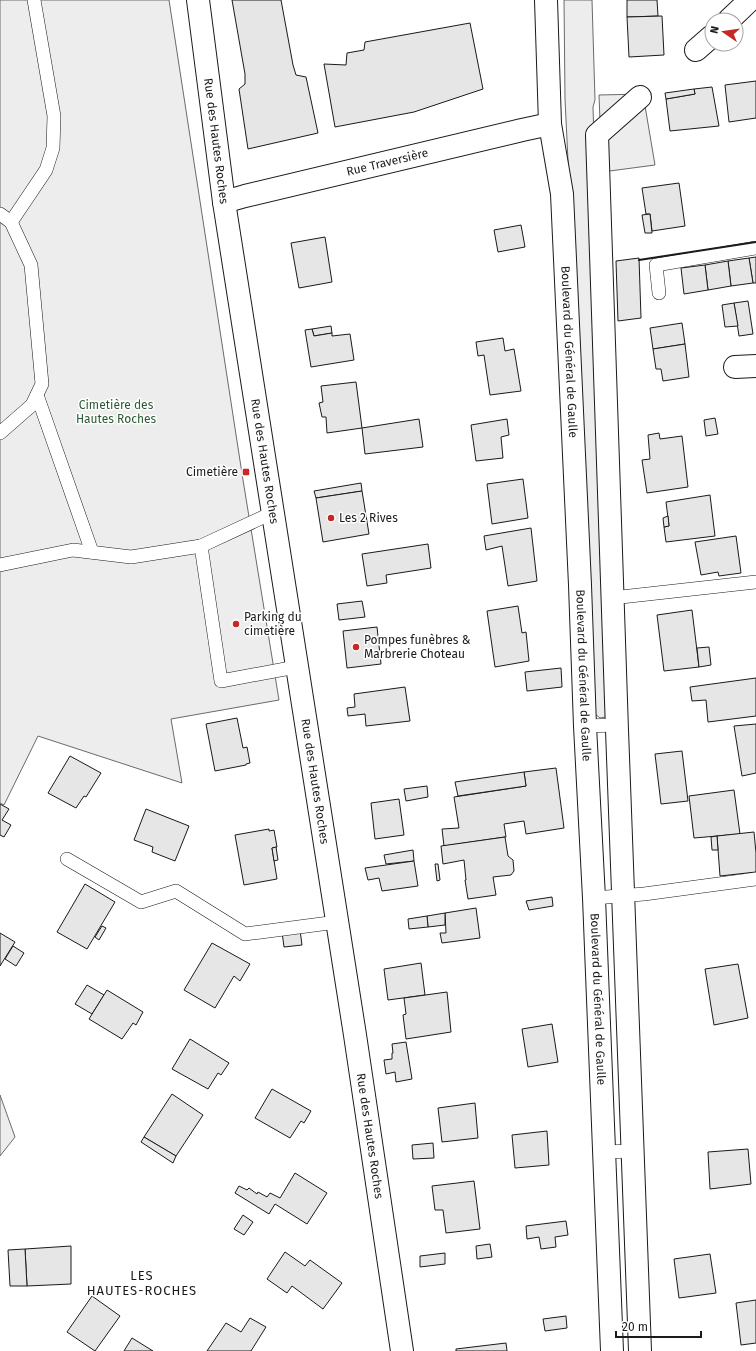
<svg xmlns="http://www.w3.org/2000/svg" width="756" height="1351" viewBox="0 0 756 1351" font-family="'Fira Sans',sans-serif">
<style>
.built{fill:#ededed;stroke:#6a6a6a}
.building{fill:#e6e6e6;stroke:#1a1a1a}
.lines{fill:none;stroke-linecap:round;stroke-linejoin:round}
.service-casing{stroke:#1a1a1a;stroke-width:14}
.minor-casing{stroke:#1a1a1a;stroke-width:24}
.tertiary-casing{stroke:#1a1a1a;stroke-width:24}
.service{stroke:#fff;stroke-width:13}
.minor{stroke:#fff;stroke-width:22}
.tertiary{stroke:#fff;stroke-width:22}
.wall{stroke:#1a1a1a;stroke-width:2}
.poi-dot{fill:#c62828;stroke:#fff;stroke-width:1.5}
.labels{text-anchor:middle;stroke-width:3;stroke-linejoin:round;paint-order:stroke}
.street-label{font-size:12px;fill:#1a1a1a;stroke:#fff}
.park-label{font-size:12px;fill:#2b5a34;stroke:#fff}
.poi-label{font-size:12px;fill:#1a1a1a;stroke:#fff;text-anchor:start}
.neighbourhood-label{font-size:13px;letter-spacing:1px;fill:#1a1a1a;stroke:#fff}
</style>
<rect width="100%" height="100%" fill="#fff"/>
<g class="built">
<polygon points="0,0 169,0 243,480 279,700 171,719 182,783 38,736 4,805 0,803"/>
<polygon points="564,0 592,0 595,100 593,107 611,716 600,718 595,714 565,99"/>
<polygon points="643,94 655,165 602,172 599,95"/>
<polygon points="0,1095 15,1137 0,1156"/>
</g>
<g class="building">
<polygon points="232,0 281,0 293,65 296,75 306,77 318,133 248,149 239,89 245,84 245,74"/>
<polygon points="627,0 657,0 658,16 627,17"/>
<polygon points="662,16 664,55 629,57 627,17"/>
<polygon points="470,23 483,89 414,112 335,127 324,64 346,65 347,53 364,50 365,42"/>
<polygon points="756,81 756,118 729,122 725,85"/>
<polygon points="712,87 719,126 670,131 666,99 695,94 694,89"/>
<polygon points="694,89 695,94 666,99 665,93"/>
<polygon points="679,183 685,226 652,231 650,214 646,214 642,188"/>
<polygon points="650,214 652,233 645,233 642,215"/>
<polygon points="521,225 525,247 498,252 494,230"/>
<polygon points="325,237 332,282 299,288 291,243"/>
<polygon points="756,257 756,283 753,283 749,258"/>
<polygon points="639,258 641,318 618,321 616,261"/>
<polygon points="749,258 753,283 731,286 728,261"/>
<polygon points="728,261 731,286 708,290 705,265"/>
<polygon points="705,265 708,290 684,294 681,268"/>
<polygon points="748,301 753,334 739,336 734,303"/>
<polygon points="734,303 738,326 725,327 722,305"/>
<polygon points="682,323 685,344 653,349 650,328"/>
<polygon points="331,326 332,333 314,336 312,329"/>
<polygon points="312,329 314,336 332,333 332,336 350,334 354,360 311,367 305,330"/>
<polygon points="503,338 505,351 514,349 521,391 490,395 484,355 478,356 476,342"/>
<polygon points="685,344 689,377 663,381 661,369 656,369 653,349"/>
<polygon points="356,382 362,428 327,433 326,417 322,417 319,403 323,402 321,386"/>
<polygon points="715,418 718,434 706,436 704,420"/>
<polygon points="419,419 423,447 365,454 362,428"/>
<polygon points="507,419 509,435 501,437 503,458 476,461 471,425"/>
<polygon points="659,433 660,439 682,436 688,487 647,493 642,460 650,459 648,435"/>
<polygon points="523,479 528,518 492,524 487,484"/>
<polygon points="361,483 362,491 316,498 314,491"/>
<polygon points="362,491 369,534 323,542 316,498"/>
<polygon points="710,495 715,536 666,542 664,527 669,526 666,502"/>
<polygon points="668,516 669,526 664,527 663,518"/>
<polygon points="531,528 537,581 508,586 502,546 486,550 484,536"/>
<polygon points="736,536 741,573 719,576 718,572 701,575 695,542"/>
<polygon points="428,544 431,568 386,575 387,583 367,586 362,554"/>
<polygon points="362,601 365,617 339,620 337,604"/>
<polygon points="518,606 522,633 526,632 529,661 495,667 487,611"/>
<polygon points="692,610 699,667 664,671 657,615"/>
<polygon points="377,627 381,664 347,668 343,631"/>
<polygon points="709,647 711,665 699,667 697,648"/>
<polygon points="561,668 562,687 527,691 525,672"/>
<polygon points="756,678 756,716 708,722 706,700 692,701 690,687"/>
<polygon points="405,687 410,721 366,726 365,714 348,716 347,708 355,707 354,694"/>
<polygon points="237,718 243,748 247,747 250,763 246,764 246,765 215,771 206,724"/>
<polygon points="756,724 756,773 742,776 734,726"/>
<polygon points="682,751 688,801 661,804 655,754"/>
<polygon points="70,756 101,773 86,797 84,796 76,808 48,793"/>
<polygon points="556,768 564,828 526,834 524,821 504,824 506,837 505,837 444,846 442,829 459,828 454,797 526,786 524,772"/>
<polygon points="524,772 526,786 458,796 455,782"/>
<polygon points="427,786 428,797 406,801 404,789"/>
<polygon points="734,790 740,834 694,838 689,796"/>
<polygon points="399,799 404,835 375,839 371,803"/>
<polygon points="0,804 9,809 2,820 11,825 4,837 0,835"/>
<polygon points="146,809 189,826 175,861 152,852 153,847 134,840"/>
<polygon points="269,829 269,831 274,830 277,847 272,848 277,879 244,885 235,835"/>
<polygon points="754,832 756,853 756,872 720,876 717,836"/>
<polygon points="717,836 718,850 712,850 711,837"/>
<polygon points="505,837 508,856 513,860 514,871 511,875 493,877 496,895 468,899 465,880 466,880 464,860 443,864 441,846"/>
<polygon points="276,847 278,860 274,861 272,848"/>
<polygon points="413,850 414,861 386,864 384,855"/>
<polygon points="414,861 418,886 382,891 379,878 368,880 365,868"/>
<polygon points="435,864 438,864 440,880 437,881"/>
<polygon points="85,884 115,902 87,949 57,932"/>
<polygon points="552,897 553,906 529,910 526,901"/>
<polygon points="476,908 480,938 442,943 440,933 446,933 445,913"/>
<polygon points="445,913 445,925 428,927 427,916"/>
<polygon points="427,916 428,927 409,929 408,919"/>
<polygon points="102,926 106,928 99,940 95,937"/>
<polygon points="300,930 302,945 284,947 282,932"/>
<polygon points="0,933 15,942 0,966"/>
<polygon points="212,943 250,964 240,981 234,976 215,1008 184,990"/>
<polygon points="13,946 24,953 16,966 5,959"/>
<polygon points="421,963 425,995 388,1000 384,969"/>
<polygon points="738,964 748,1018 714,1025 705,969"/>
<polygon points="87,985 104,995 92,1014 75,1004"/>
<polygon points="107,990 143,1012 136,1025 133,1023 122,1039 89,1019"/>
<polygon points="447,992 451,1032 406,1039 403,1015 406,1014 404,998"/>
<polygon points="552,1024 558,1062 528,1067 522,1029"/>
<polygon points="190,1039 229,1063 221,1075 218,1073 208,1089 172,1069"/>
<polygon points="406,1042 412,1079 396,1082 395,1072 386,1074 384,1060 392,1059 392,1053 393,1053 392,1044"/>
<polygon points="272,1089 311,1111 304,1123 301,1121 290,1138 255,1118"/>
<polygon points="172,1094 203,1115 176,1156 144,1137"/>
<polygon points="475,1103 478,1138 442,1142 438,1108"/>
<polygon points="547,1131 549,1165 515,1168 512,1135"/>
<polygon points="144,1137 176,1156 173,1163 141,1142"/>
<polygon points="433,1143 434,1158 413,1159 412,1145"/>
<polygon points="748,1149 751,1184 710,1189 708,1152"/>
<polygon points="295,1173 327,1193 307,1224 275,1204 269,1214 235,1193 239,1186 247,1190 249,1188 257,1194 258,1192 267,1197 270,1193 280,1198"/>
<polygon points="474,1181 480,1229 446,1233 443,1210 435,1210 432,1186"/>
<polygon points="243,1215 253,1222 244,1235 234,1229"/>
<polygon points="566,1221 568,1235 555,1237 556,1247 541,1249 539,1237 527,1239 526,1226"/>
<polygon points="490,1244 492,1257 477,1259 476,1246"/>
<polygon points="71,1246 71,1284 27,1286 25,1249"/>
<polygon points="25,1249 27,1286 10,1286 8,1250"/>
<polygon points="285,1252 305,1266 310,1260 342,1283 323,1309 292,1286 287,1293 267,1279"/>
<polygon points="445,1253 445,1264 420,1267 420,1256"/>
<polygon points="710,1254 716,1293 679,1298 674,1259"/>
<polygon points="92,1296 120,1316 95,1351 67,1332"/>
<polygon points="756,1300 756,1343 741,1345 736,1303"/>
<polygon points="566,1316 567,1328 545,1331 543,1319"/>
<polygon points="250,1318 266,1327 251,1351 207,1351 226,1323 241,1332"/>
<polygon points="132,1338 153,1351 124,1351"/>
<polygon points="506,1343 507,1351 456,1351 456,1349"/>
</g>
<g class="lines">
<defs>
<g id="service">
<polyline points="0,214 11,222 31,265 42,384 32,405 0,433"/>
<polyline points="11,222 46,170 53,148 54,116 34,0"/>
<polyline points="659,293 656,265 756,248"/>
<polyline points="37,395 92,552"/>
<polyline points="272,513 201,546 221,681 296,667"/>
<polyline points="0,565 73,550 131,557 201,546"/>
<polyline points="612,598 756,582"/>
<polyline points="585,726 617,725"/>
<polyline points="67,859 141,902 176,891 245,934 337,922"/>
<polyline points="594,898 644,894 756,879"/>
<polyline points="604,1152 633,1151"/>
</g>
<g id="minor">
<path id="s1" d="M198 0 224 202 355 1035 402 1351"/>
<polyline points="729,20 750,0"/>
<polyline points="696,50 712,36"/>
<polyline points="640,97 597,135 617,730 640,1351"/>
<path id="s2" d="M224 202 245 196 522 130 550 124"/>
<polyline points="735,367 756,366"/>
</g>
<g id="tertiary">
<path id="s3" d="M546 0 550 124 562 194 580 585 585 726 594 898 612 1351"/>
</g>
</defs>
<use href="#service" class="service-casing"/>
<use href="#minor" class="minor-casing"/>
<use href="#tertiary" class="tertiary-casing"/>
<use href="#service" class="service"/>
<use href="#minor" class="minor"/>
<use href="#tertiary" class="tertiary"/>
<polyline class="wall" points="639,260 756,242"/>
</g>
<g class="poi-dot">
<rect x="242" y="468" width="8" height="8" rx="2"/>
<circle cx="331" cy="518" r="4"/>
<circle cx="236" cy="624" r="4"/>
<circle cx="356" cy="647" r="4"/>
</g>
<g class="labels">
<g class="street-label">
<text dy="4" stroke="none"><textPath href="#s1" startOffset="142">Rue des Hautes Roches</textPath></text>
<text dy="4" stroke="none"><textPath href="#s2" startOffset="168">Rue Traversière</textPath></text>
<text dy="4" stroke="none"><textPath href="#s3" startOffset="353">Boulevard du Général de Gaulle</textPath></text>
<text dy="4" stroke="none"><textPath href="#s1" startOffset="466">Rue des Hautes Roches</textPath></text>
<text dy="4" stroke="none"><textPath href="#s3" startOffset="677">Boulevard du Général de Gaulle</textPath></text>
<text dy="4" stroke="none"><textPath href="#s1" startOffset="790">Rue des Hautes Roches</textPath></text>
<text dy="4" stroke="none"><textPath href="#s3" startOffset="1001">Boulevard du Général de Gaulle</textPath></text>
<text dy="4" stroke="none"><textPath href="#s1" startOffset="1149">Rue des Hautes Roches</textPath></text>
</g>
<g class="park-label">
<text x="116" y="409">Cimetière des<tspan x="116" dy="14">Hautes Roches</tspan></text>
</g>
<g class="poi-label">
<text x="238" y="476" text-anchor="end">Cimetière</text>
<text x="339" y="522">Les 2 Rives</text>
<text x="244" y="621">Parking du<tspan x="244" dy="14">cimetière</tspan></text>
<text x="364" y="644">Pompes funèbres &amp;<tspan x="364" dy="14">Marbrerie Choteau</tspan></text>
</g>
<g class="neighbourhood-label">
<text x="142" y="1280">LES<tspan x="142" dy="15">HAUTES-ROCHES</tspan></text>
</g>
</g>
<g transform="translate(724 32) rotate(283)"><circle r="19" fill="#ffffff" stroke="#a3a3a3"/>
<path d="M0-3L7 15L0 10L-7 15Z" fill="#c62828"/>
<text y="-6" font-size="11" font-weight="bold" text-anchor="middle" fill="#1a1a1a">N</text>
</g>
<path d="M616 1331v6h85v-6" fill="none" stroke="#1a1a1a" stroke-width="2"/>
<text x="622" y="1331" font-size="12" fill="#1a1a1a" stroke="#ffffff" stroke-width="3" paint-order="stroke">20 m</text>
</svg>
